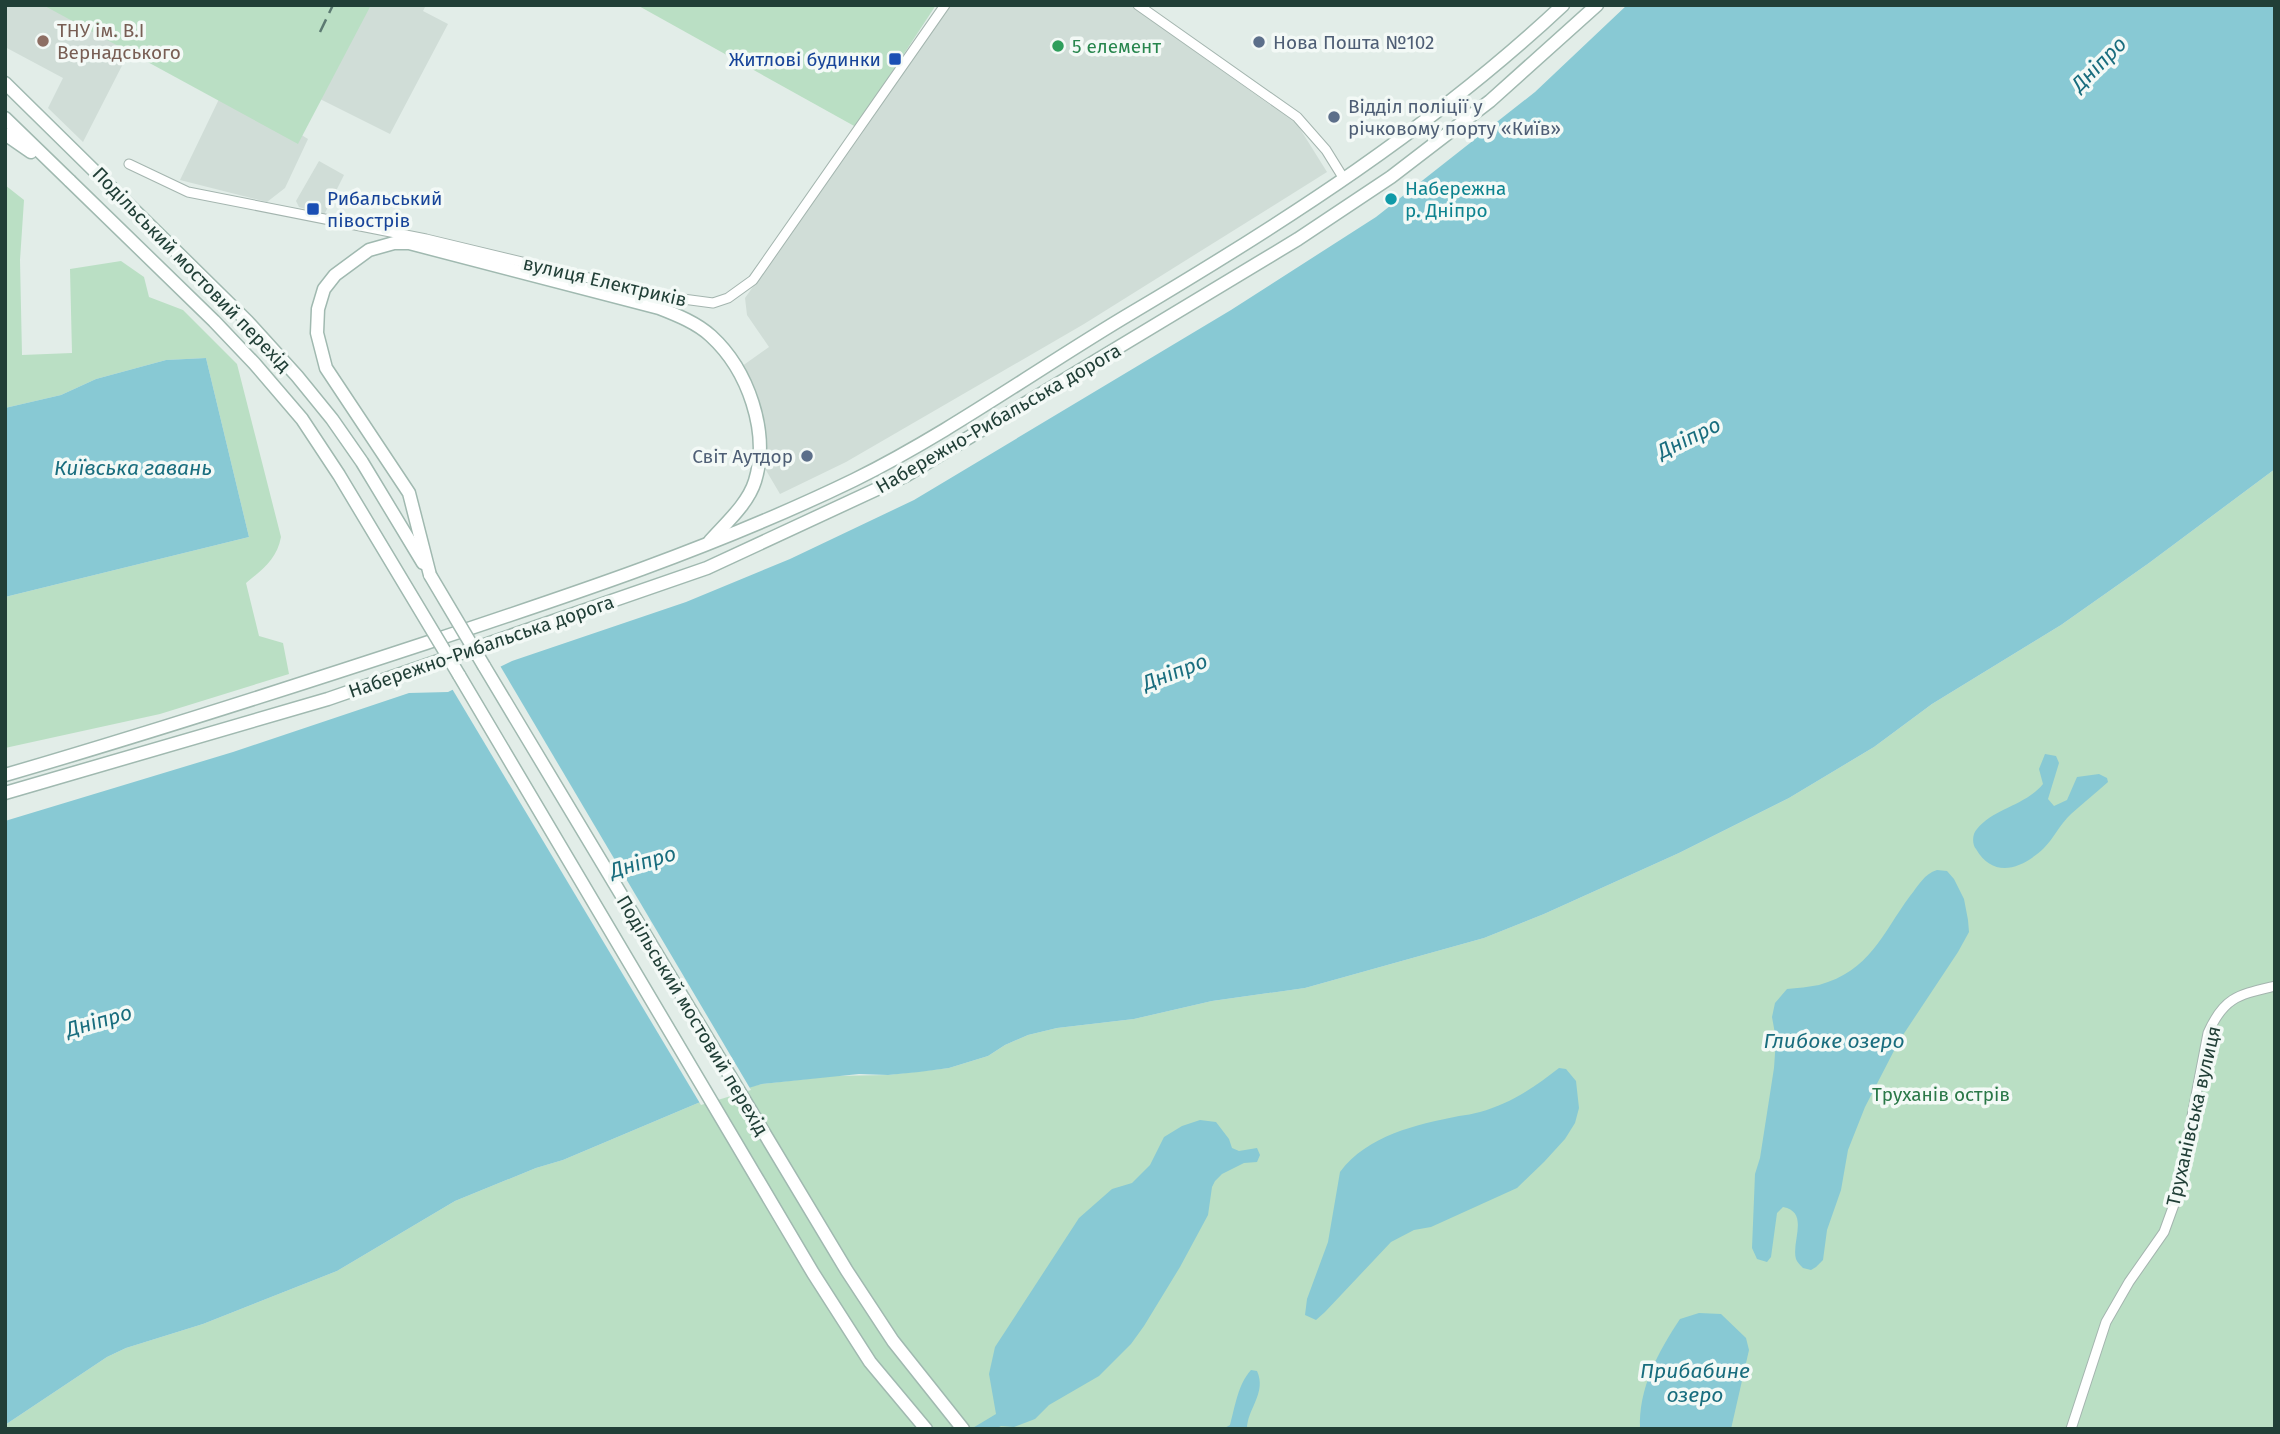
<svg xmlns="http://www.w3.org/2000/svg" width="2280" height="1434" viewBox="0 0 2280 1434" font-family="'Fira Sans',sans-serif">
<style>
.built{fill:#d0ddd7}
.green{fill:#badfc4}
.water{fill:#88c9d4}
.pier{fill:#e2ede8}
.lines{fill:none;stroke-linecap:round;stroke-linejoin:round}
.street-casing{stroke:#a4b5af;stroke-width:11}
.secondary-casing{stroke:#a0b9b0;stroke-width:15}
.street{stroke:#fff;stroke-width:9}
.secondary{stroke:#fff;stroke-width:12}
.rail{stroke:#5c7a72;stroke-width:2.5;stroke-dasharray:14 7;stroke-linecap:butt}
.secondary-bridge-casing{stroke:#a0b9b0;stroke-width:15;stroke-linecap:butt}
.secondary-bridge{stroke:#fff;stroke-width:12}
.education-dot{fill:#8d6e63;stroke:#f3f9f6;stroke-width:2.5}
.service-dot{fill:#5c6f8a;stroke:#f3f9f6;stroke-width:2.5}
.leisure-dot{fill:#2e9e5b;stroke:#f3f9f6;stroke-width:2.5}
.transit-dot{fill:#1a4fb4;stroke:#f3f9f6;stroke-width:2.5}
.culture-dot{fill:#0f9aa8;stroke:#f3f9f6;stroke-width:2.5}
.labels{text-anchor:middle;stroke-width:7;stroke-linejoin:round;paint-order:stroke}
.education-label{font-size:19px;fill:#785e54;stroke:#f3f9f6;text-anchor:start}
.service-label{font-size:19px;fill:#4e5e75;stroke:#f3f9f6;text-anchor:start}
.leisure-label{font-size:19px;fill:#27864d;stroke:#f3f9f6;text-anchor:start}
.transit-label{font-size:19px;fill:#164399;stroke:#f3f9f6;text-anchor:end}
.culture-label{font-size:19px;fill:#0d838f;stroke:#f3f9f6;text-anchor:start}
.street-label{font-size:19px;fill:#213f37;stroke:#f3f9f6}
.park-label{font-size:19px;fill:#2a7848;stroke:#f3f9f6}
.water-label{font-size:21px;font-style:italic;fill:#196d7e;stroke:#f3f9f6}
</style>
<rect width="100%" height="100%" fill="#e2ede8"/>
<g class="built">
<polygon points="5,5 426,5 423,11 448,24 390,134 314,96 295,131 308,139 285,188 267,202 180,180 221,95 130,50 83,142 48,108 63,78 5,47"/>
<polygon points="949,5 1130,5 1297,124 1327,172 1084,324 846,462 780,494 760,460 761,448 738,369 769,347 747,315 745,298 861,135"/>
<polygon points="319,161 344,175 324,215 299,207 296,201"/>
</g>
<g class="green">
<polygon points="43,5 371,5 298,144"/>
<polygon points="637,5 936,5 856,127"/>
<path d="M5 185 24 200 20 260 22 355 72 353 70 269 121 261 144 277 149 297 183 310 237 364 281 537C277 559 262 570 246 583L259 636 283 643 289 674 160 714 5 748V597L249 537 206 358 166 360 96 379 61 395 5 408Z"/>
<polygon points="2275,469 2275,1429 5,1429 5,1425 107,1357 126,1348 203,1324 337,1271 455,1201 536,1168 563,1160 698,1103 740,1089 762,1084 832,1076 888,1075 949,1068 988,1056 1005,1045 1028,1035 1057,1028 1134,1019 1212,1001 1305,988 1484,938 1544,914 1679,853 1789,798 1874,747 1932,704 2061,625 2149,563"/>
</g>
<g class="water">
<polygon points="1627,5 2275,5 2275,469 2149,563 2061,625 1932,704 1874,747 1789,798 1679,853 1544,914 1484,938 1305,988 1212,1001 1134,1019 1057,1028 1028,1035 1005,1045 988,1056 949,1068 919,1072 888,1075 859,1074 762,1084 698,1103 563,1160 536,1168 455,1201 337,1271 203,1324 126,1348 107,1357 5,1425 5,821 233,752 409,693 448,692 512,661 686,602 790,559 914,500 1231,310 1376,217 1535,92"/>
<polygon points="206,358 249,537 5,597 5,408 61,395 96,379 166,360"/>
<path d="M2045 754 2056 756 2059 763 2048 799 2054 806 2067 800 2077 777 2099 774 2107 778 2108 782C2096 793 2083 803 2071 814 2060 824 2054 838 2044 848 2023 868 1994 880 1976 849 1972 844 1972 834 1977 829 1994 808 2025 806 2043 784L2039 769Z"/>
<path d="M1937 870 1947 871 1954 879 1964 899 1968 920 1969 932 1958 952 1899 1041 1865 1107 1848 1150 1841 1190 1827 1230 1823 1260 1816 1267 1811 1270 1803 1268C1800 1265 1797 1262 1796 1259 1791 1242 1810 1212 1783 1207L1777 1213 1771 1257 1767 1262 1757 1259 1752 1248 1755 1174 1760 1158 1774 1068 1776 1039 1772 1017 1775 1003 1787 989C1797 988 1809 987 1819 985 1870 971 1882 934 1910 896 1919 885 1924 874 1937 870Z"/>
<path d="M1559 1068 1566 1069 1576 1081 1579 1108 1575 1123 1565 1139 1544 1162 1517 1188 1431 1227 1414 1230 1391 1242 1325 1312 1316 1320 1305 1315 1307 1299 1328 1242 1340 1172C1368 1135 1415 1125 1459 1116 1466 1115 1473 1114 1480 1112 1510 1104 1535 1087 1559 1068Z"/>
<polygon points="1200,1120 1216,1122 1229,1139 1232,1148 1239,1151 1257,1148 1260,1155 1257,1162 1244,1163 1222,1174 1215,1181 1212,1187 1208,1215 1180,1267 1144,1326 1131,1344 1099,1376 1049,1405 1035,1419 1014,1427 1001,1426 995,1429 971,1429 996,1414 989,1374 995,1347 1079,1218 1112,1189 1132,1183 1150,1165 1164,1137 1182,1126"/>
<path d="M1699 1313 1721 1314 1746 1338 1749 1350 1731 1429H1640C1638 1389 1658 1352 1680 1319Z"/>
<path d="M1251 1370 1257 1371C1267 1393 1247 1409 1247 1429H1223L1230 1425C1235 1407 1238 1384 1251 1370Z"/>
</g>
<polygon class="pier" points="499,664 751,1090 701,1105 451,687"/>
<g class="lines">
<defs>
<g id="street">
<polyline points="1138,5 1297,117 1326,150 1344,179"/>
<polyline points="129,164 188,192 426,239 668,297 713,303 728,298 753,280 945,5"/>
<path d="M2071 1429 2106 1322 2129 1282 2164 1232 2176 1199 2208 1033C2224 997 2238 995 2275 986"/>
</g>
<g id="secondary">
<polyline points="5,83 247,321 297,376 332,419 362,462 423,563"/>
<polyline points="5,118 70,181"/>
<polyline points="5,134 31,152"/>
<path d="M430 575 409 493 326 368 317 333 318 309 324 289 335 275 369 250 394 243H409L659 308C677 315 697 323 711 336 748 370 770 432 755 481 748 504 725 524 710 541"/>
<polyline points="484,666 847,1271 893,1341 963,1429"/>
<polyline points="459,675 813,1273 870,1362 926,1429"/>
<path d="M5 775C146 734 286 689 426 643 571 595 716 547 854 480 951 432 1040 367 1133 312 1285 222 1434 126 1563 5"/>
<polyline points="5,793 328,699 707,568 905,476 1298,239 1391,177 1490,101 1597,5"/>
</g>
</defs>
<use href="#street" class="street-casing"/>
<use href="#secondary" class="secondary-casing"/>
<use href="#street" class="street"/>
<use href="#secondary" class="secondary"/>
<polyline class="rail" points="320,32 333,5"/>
<defs>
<g id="secondary-bridge">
<polyline points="70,181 214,321 254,363 302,419 339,475 459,675"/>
<polyline points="430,575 484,666"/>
</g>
</defs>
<use href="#secondary-bridge" class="secondary-bridge-casing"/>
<use href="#secondary-bridge" class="secondary-bridge"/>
</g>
<circle class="education-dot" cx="43" cy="41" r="7"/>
<g class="service-dot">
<circle cx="1259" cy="42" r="7"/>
<circle cx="1334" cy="117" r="7"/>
<circle cx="807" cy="456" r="7"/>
</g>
<circle class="leisure-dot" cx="1058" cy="46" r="7"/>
<g class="transit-dot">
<rect x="888" y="52" width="14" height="14" rx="3.5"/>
<rect x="306" y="202" width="14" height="14" rx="3.5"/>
</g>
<circle class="culture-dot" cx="1391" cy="199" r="7"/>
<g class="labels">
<g class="education-label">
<text x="57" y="37">ТНУ ім. В.І<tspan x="57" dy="22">Вернадського</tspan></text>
</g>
<g class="service-label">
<text x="1273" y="49">Нова Пошта №102</text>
<text x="1348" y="113">Відділ поліції у<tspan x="1348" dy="22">річковому порту «Київ»</tspan></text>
<text x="793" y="463" text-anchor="end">Світ Аутдор</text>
</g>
<g class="leisure-label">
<text x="1072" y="53">5 елемент</text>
</g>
<g class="transit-label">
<text x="881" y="66">Житлові будинки</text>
<text x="327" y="205" text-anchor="start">Рибальський<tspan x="327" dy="22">півострів</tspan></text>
</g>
<g class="culture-label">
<text x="1405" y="195">Набережна<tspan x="1405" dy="22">р. Дніпро</tspan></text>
</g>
<g class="street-label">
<text transform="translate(192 269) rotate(46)" y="7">Подільський мостовий перехід</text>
<text transform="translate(605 281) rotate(13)" y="7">вулиця Електриків</text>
<text transform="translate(998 418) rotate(-30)" y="7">Набережно-Рибальська дорога</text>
<text transform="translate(481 646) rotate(-19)" y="7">Набережно-Рибальська дорога</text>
<text transform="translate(693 1015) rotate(59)" y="7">Подільський мостовий перехід</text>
<text transform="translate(2193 1116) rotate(-77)" y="7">Труханівська вулиця</text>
</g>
<g class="park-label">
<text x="1941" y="1101">Труханів острів</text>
</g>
<g class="water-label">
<text transform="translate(2099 64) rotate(-45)" y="7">Дніпро</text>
<text transform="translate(1689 438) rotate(-26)" y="7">Дніпро</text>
<text x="133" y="475">Київська гавань</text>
<text transform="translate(1175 672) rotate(-21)" y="7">Дніпро</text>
<text transform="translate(643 862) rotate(-16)" y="7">Дніпро</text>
<text transform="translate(99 1021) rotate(-16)" y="7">Дніпро</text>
<text x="1834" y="1048">Глибоке озеро</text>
<text x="1695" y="1378">Прибабине<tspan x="1695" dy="24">озеро</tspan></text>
</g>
</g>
<rect width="2280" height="1434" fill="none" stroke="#213f37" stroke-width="14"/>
</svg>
